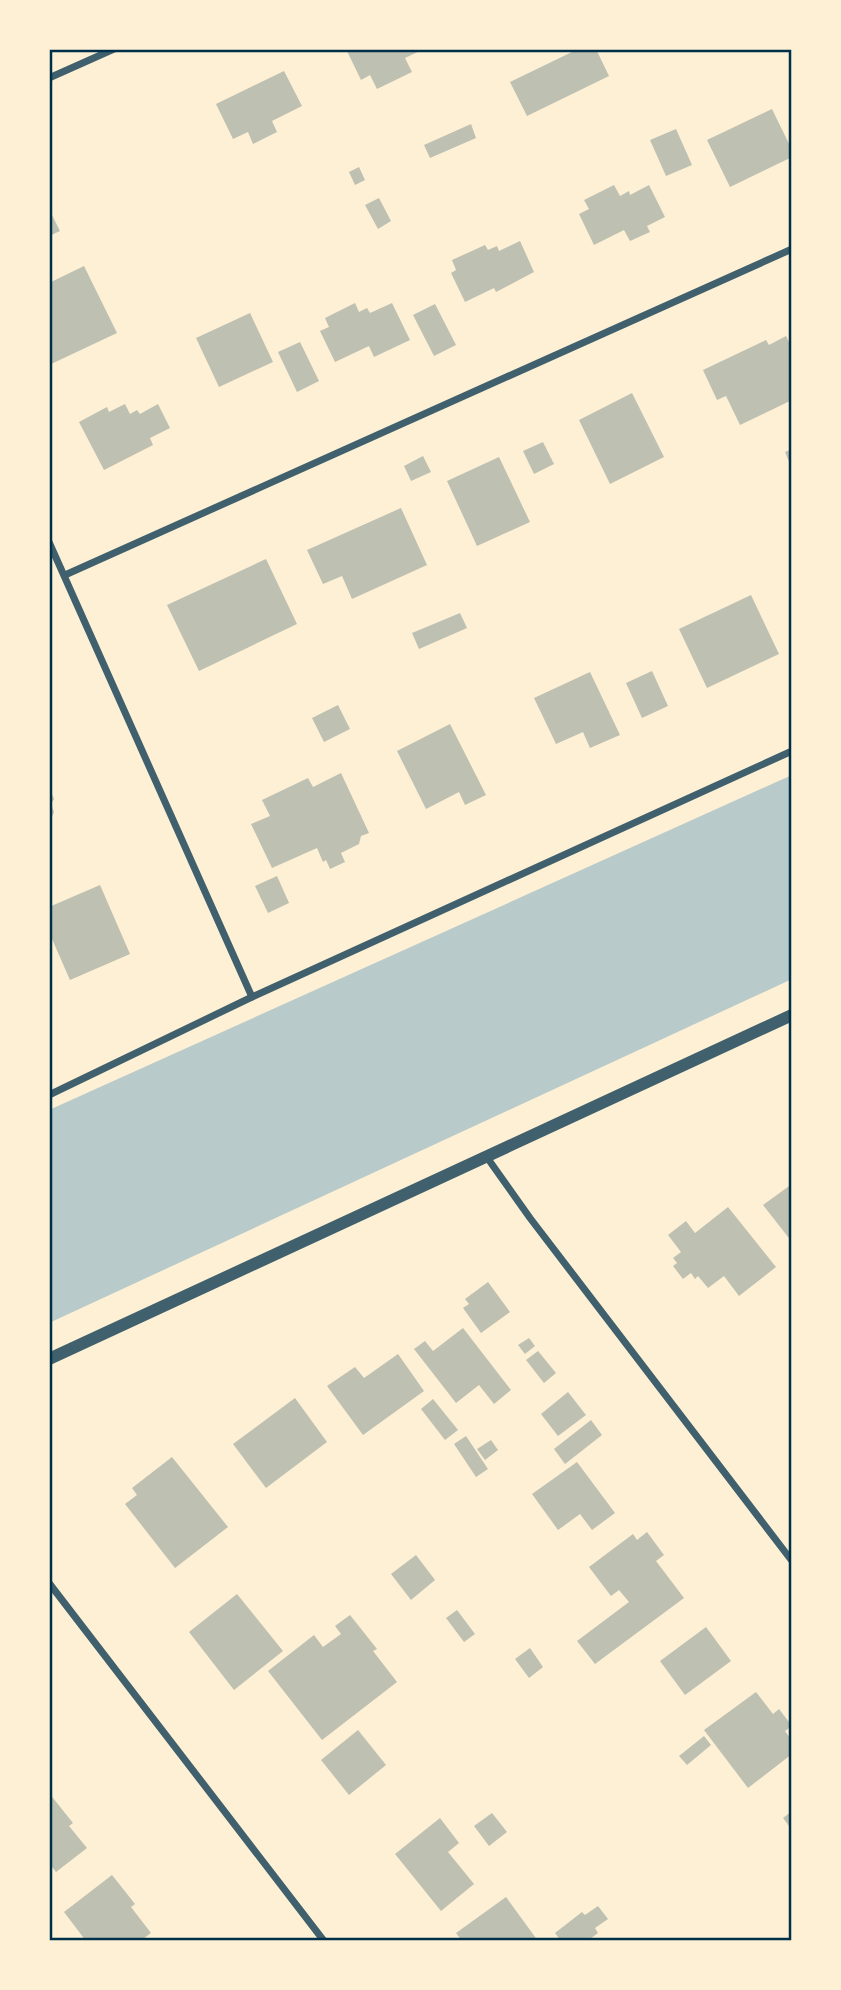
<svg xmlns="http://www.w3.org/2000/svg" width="841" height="1990" viewBox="0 0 841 1990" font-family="'Noto Sans',sans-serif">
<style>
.green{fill:#b9caca}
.building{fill:#bec0b2}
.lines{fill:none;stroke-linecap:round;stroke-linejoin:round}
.minor{stroke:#3f606c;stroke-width:7}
.tertiary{stroke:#3f606c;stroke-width:12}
.neatline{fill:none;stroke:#003049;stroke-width:2.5}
</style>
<rect width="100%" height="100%" fill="#fdf0d5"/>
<polygon class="green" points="792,775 792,979 49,1323 49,1110"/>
<g class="building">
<polygon points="346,49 424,49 405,58 412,72 377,89 370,75 361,80"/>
<polygon points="573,49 596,49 609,76 527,116 510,82 574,51"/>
<polygon points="284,71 302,106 272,121 277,132 253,144 248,132 233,139 216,104"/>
<polygon points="772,109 792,150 792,157 730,187 707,140"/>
<polygon points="471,124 476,138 430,158 424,145"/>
<polygon points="676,129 692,165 666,176 650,140"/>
<polygon points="359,167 365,180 355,185 349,172"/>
<polygon points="614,185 620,196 629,191 630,195 649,185 665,217 647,226 650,232 630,241 624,230 594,245 579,214 589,209 584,200"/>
<polygon points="379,198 391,221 378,229 365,205"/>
<polygon points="49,209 60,231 49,236"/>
<polygon points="520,241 534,272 496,292 494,288 465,302 451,273 456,270 452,260 485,245 488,250 497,246 499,251"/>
<polygon points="84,266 117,333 49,365 49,283"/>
<polygon points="355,303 359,312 367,308 370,313 392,303 410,340 374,357 369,346 335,362 320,331 329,327 325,318"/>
<polygon points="435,304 456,345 434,356 413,315"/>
<polygon points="250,313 273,362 219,387 196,338"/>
<polygon points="786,336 792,348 792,400 740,425 726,396 717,400 703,370 766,340 769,345"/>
<polygon points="300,342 319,381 297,392 278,352"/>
<polygon points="632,393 664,457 610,484 579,420"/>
<polygon points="125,404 130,414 137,410 140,414 158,404 170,428 150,438 153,445 104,470 79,422 107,407 109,412"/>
<polygon points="543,442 554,464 534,474 523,451"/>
<polygon points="792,449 792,469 785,452"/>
<polygon points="423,456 431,472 411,481 404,466"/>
<polygon points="499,457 530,522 477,546 447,481"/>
<polygon points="401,508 427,565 352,599 342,576 323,584 307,550"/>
<polygon points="266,559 297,624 199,671 167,605"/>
<polygon points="751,595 779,654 707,688 679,629"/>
<polygon points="460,613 467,628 419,649 412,633"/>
<polygon points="652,671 668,706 642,718 626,683"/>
<polygon points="590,672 620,735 590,748 583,732 556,744 534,698"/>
<polygon points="338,705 350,729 324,742 312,718"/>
<polygon points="450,724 486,795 465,805 459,792 426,809 397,751"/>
<polygon points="341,773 369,833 361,836 359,844 341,853 345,862 330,869 326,860 323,862 317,848 272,868 251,824 270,816 262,800 308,778 313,787"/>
<polygon points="49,787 54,799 51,804 54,812 49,824"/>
<polygon points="277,876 289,903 268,913 255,886"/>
<polygon points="100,885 130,954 70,980 49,932 49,907"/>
<polygon points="792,1184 792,1242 763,1205"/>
<polygon points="728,1207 776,1267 739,1296 724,1276 708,1288 698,1276 695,1279 691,1273 683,1279 673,1266 677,1263 673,1258 681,1252 668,1235 686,1221 695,1233"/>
<polygon points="488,1282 510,1312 481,1333 463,1308 469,1304 465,1299"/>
<polygon points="463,1328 511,1390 494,1404 479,1385 456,1403 414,1349 425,1341 433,1351"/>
<polygon points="529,1338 535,1346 525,1354 518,1345"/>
<polygon points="538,1351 556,1373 544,1383 526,1360"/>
<polygon points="398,1354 424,1391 363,1435 327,1386 355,1367 364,1378"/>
<polygon points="568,1392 586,1415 558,1436 541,1414"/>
<polygon points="295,1398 327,1442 266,1488 233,1444"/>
<polygon points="433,1399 458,1430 445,1440 421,1409"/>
<polygon points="591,1420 602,1435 565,1464 554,1449"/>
<polygon points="466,1436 488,1469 476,1477 454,1444"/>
<polygon points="491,1440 498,1450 485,1460 477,1449"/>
<polygon points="172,1457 228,1527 175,1568 125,1504 137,1495 132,1488"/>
<polygon points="577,1462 615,1513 592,1530 580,1514 558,1530 532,1494"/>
<polygon points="647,1532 664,1555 656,1561 684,1598 595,1664 577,1641 629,1602 619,1590 611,1596 589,1567 633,1534 637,1540"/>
<polygon points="416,1555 435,1580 411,1600 391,1574"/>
<polygon points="237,1594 283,1651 234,1690 189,1632"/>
<polygon points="457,1610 475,1634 464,1642 446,1618"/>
<polygon points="350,1615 377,1649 373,1651 397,1682 322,1740 268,1671 314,1635 323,1647 341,1634 335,1626"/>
<polygon points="706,1627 731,1661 685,1695 660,1661"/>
<polygon points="530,1648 543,1667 529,1678 515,1659"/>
<polygon points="756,1692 773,1714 779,1709 792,1726 785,1731 792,1741 792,1754 748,1788 704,1730"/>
<polygon points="358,1730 386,1765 349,1795 321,1760"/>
<polygon points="704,1736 711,1745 687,1765 679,1756"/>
<polygon points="49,1793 73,1823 69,1826 87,1848 56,1872 49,1863"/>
<polygon points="792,1811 792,1830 783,1818"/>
<polygon points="492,1813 507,1832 489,1846 474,1826"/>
<polygon points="440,1818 459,1843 448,1852 474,1884 441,1911 395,1854"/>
<polygon points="112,1875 135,1904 131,1907 151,1933 140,1941 86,1941 64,1912"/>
<polygon points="506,1897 538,1941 462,1941 456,1933"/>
<polygon points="598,1906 608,1919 595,1928 598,1933 587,1941 561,1941 555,1933 582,1912 585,1915"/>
</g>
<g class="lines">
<g class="minor">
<polyline points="49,78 114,49"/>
<polyline points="49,542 252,997"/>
<polyline points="65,575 792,249"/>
<polyline points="49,1095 252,997 792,751"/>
<polyline points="486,1156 530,1218 792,1561"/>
<polyline points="49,1583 324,1941"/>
</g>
<polyline class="tertiary" points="49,1359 792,1015"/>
</g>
<rect width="841" height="1990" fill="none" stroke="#fdf0d5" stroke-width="102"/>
<rect x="51" y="51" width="739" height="1888" class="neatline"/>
</svg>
